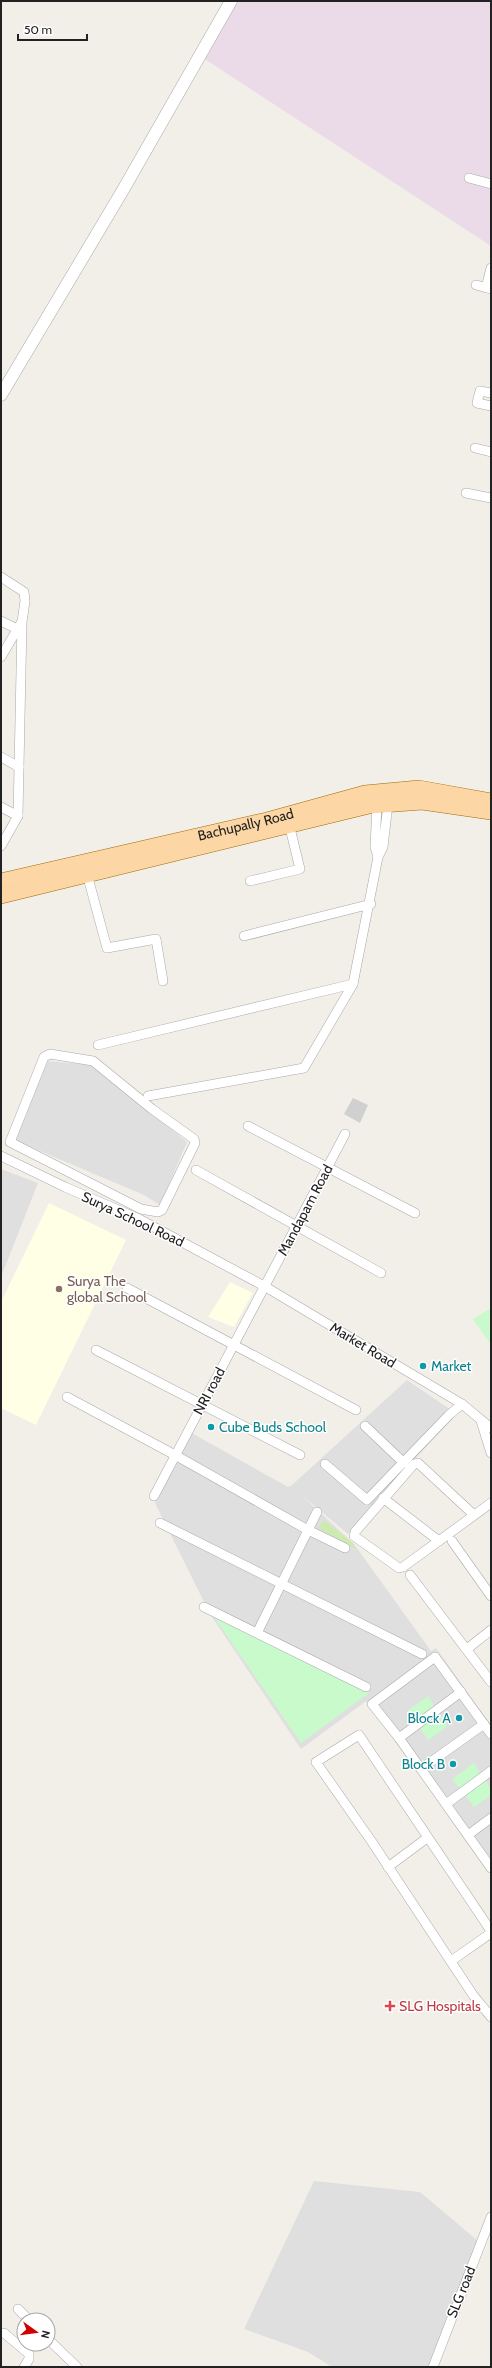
<svg xmlns="http://www.w3.org/2000/svg" width="492" height="2368" viewBox="0 0 492 2368" font-family="Cabin,sans-serif">
<style>
.residential{fill:#e0dfdf}
.industrial{fill:#ebdbe8}
.education{fill:#ffffe5}
.religious{fill:#d0d0d0}
.grass{fill:#cdebb0}
.park{fill:#c8facc}
.lines{fill:none;stroke-linecap:round;stroke-linejoin:round}
.minor-casing{stroke:#a9a9a9;stroke-width:10}
.tertiary-casing{stroke:#a9a9a9;stroke-width:13}
.primary-casing{stroke:#a06b00;stroke-width:16}
.minor{stroke:#fff;stroke-width:9}
.tertiary{stroke:#fff;stroke-width:12}
.primary{stroke:#fcd6a4;stroke-width:15}
.education-dot{fill:#8d6e63;stroke:#fff;stroke-width:1.5}
.culture-dot{fill:#0f9aa8;stroke:#fff;stroke-width:1.5}
.health-dot{fill:#e0444e;stroke:#fff;stroke-width:1.5}
.labels{text-anchor:middle;stroke-width:3;stroke-linejoin:round;paint-order:stroke}
.street-label{font-size:14px;fill:#222;stroke:#fff}
.education-label{font-size:14px;fill:#785e54;stroke:#fff;text-anchor:start}
.culture-label{font-size:14px;fill:#0d838f;stroke:#fff;text-anchor:start}
.health-label{font-size:14px;fill:#be3a42;stroke:#fff;text-anchor:start}
</style>
<rect width="100%" height="100%" fill="#f2efe9"/>
<g class="residential">
<polygon points="47,1061 92,1065 187,1142 160,1205 144,1195 14,1140"/>
<polygon points="1,1169 38,1183 1,1277"/>
<polygon points="407,1380 457,1414 386,1490 348,1534 299,1493 354,1544 431,1651 436,1648 491,1725 491,1874 366,1701 369,1699 301,1749 210,1614 155,1503 188,1431 288,1487 291,1486"/>
<polygon points="314,2181 420,2192 478,2241 432,2367 332,2367 308,2352 244,2329"/>
</g>
<polygon class="industrial" points="231,1 491,1 491,246 200,56"/>
<g class="education">
<polygon points="49,1203 126,1240 36,1425 1,1408 1,1302"/>
<polygon points="230,1282 253,1293 234,1327 208,1317"/>
</g>
<polygon class="religious" points="353,1098 368,1105 360,1123 344,1114"/>
<polygon class="grass" points="324,1520 354,1544 355,1549 318,1528"/>
<g class="park">
<polygon points="491,1308 491,1345 473,1319"/>
<polygon points="214,1617 369,1693 301,1743"/>
<polygon points="428,1696 436,1709 417,1723 407,1711"/>
<polygon points="438,1712 448,1726 428,1740 419,1726"/>
<polygon points="474,1763 482,1776 462,1791 452,1779"/>
<polygon points="484,1778 491,1789 491,1795 474,1807 464,1793"/>
</g>
<g class="lines">
<defs>
<g id="minor">
<polyline points="469,178 491,184"/>
<polyline points="476,285 491,289"/>
<polyline points="486,288 491,268"/>
<polyline points="491,393 480,391 477,403 491,406"/>
<polyline points="475,448 491,452"/>
<polyline points="466,493 491,498"/>
<polyline points="1,577 24,592 25,601 22,622 18,816 1,846"/>
<polyline points="1,621 17,629"/>
<polyline points="1,657 21,623"/>
<polyline points="1,757 19,767"/>
<polyline points="377,805 375,847 378,857 383,847 388,804"/>
<polyline points="1,807 18,816"/>
<polyline points="87,874 107,948 156,939 163,981"/>
<polyline points="250,881 300,869 289,824"/>
<polyline points="244,936 371,904"/>
<polyline points="98,1045 353,984"/>
<polygon points="50,1054 93,1061 152,1109 194,1139 195,1143 162,1210 158,1212 141,1209 10,1142 44,1057"/>
<polyline points="148,1096 304,1068 353,984 378,857"/>
<polyline points="248,1126 415,1213"/>
<polyline points="1,1156 65,1187 139,1219 264,1286 462,1404 491,1428"/>
<polyline points="196,1170 381,1273"/>
<polyline points="127,1288 356,1410"/>
<polyline points="96,1350 300,1455"/>
<polyline points="67,1397 175,1455 308,1530 345,1548"/>
<polyline points="481,1421 491,1453"/>
<polyline points="365,1426 404,1463"/>
<polyline points="325,1464 367,1500 449,1415 462,1404"/>
<polyline points="154,1496 345,1134"/>
<polyline points="383,1498 439,1541"/>
<polyline points="474,1515 418,1463 414,1464 355,1532 354,1536 399,1568 403,1567 491,1503"/>
<polyline points="160,1523 422,1654"/>
<polyline points="452,1541 491,1596"/>
<polyline points="410,1575 491,1682"/>
<polyline points="204,1607 366,1687"/>
<polyline points="257,1633 317,1512"/>
<polyline points="467,1649 491,1630"/>
<polyline points="491,1734 435,1657 372,1704 399,1738 491,1868"/>
<polyline points="399,1738 461,1692"/>
<polyline points="421,1769 484,1724"/>
<polyline points="446,1804 491,1771"/>
<polyline points="468,1835 491,1818"/>
<polyline points="388,1867 427,1838"/>
<polyline points="491,1931 359,1735 316,1762 372,1842 473,1995 491,2017"/>
<polyline points="451,1961 491,1933"/>
<polyline points="18,2309 29,2320"/>
<polyline points="4,2333 29,2354 29,2359 24,2367"/>
<polyline points="48,2339 77,2367"/>
<polyline points="433,2367 491,2217"/>
</g>
<polyline id="tertiary" points="1,395 123,190 231,1"/>
<g id="primary">
<path id="s1" d="M1 881 267 820 365 793 419 788 491 801"/>
<polyline points="1,896 369,806 422,802 491,812"/>
</g>
</defs>
<use href="#minor" class="minor-casing"/>
<use href="#tertiary" class="tertiary-casing"/>
<use href="#primary" class="primary-casing"/>
<use href="#minor" class="minor"/>
<use href="#tertiary" class="tertiary"/>
<use href="#primary" class="primary"/>
</g>
<circle class="education-dot" cx="59" cy="1289" r="4"/>
<g class="culture-dot">
<circle cx="423" cy="1366" r="4"/>
<circle cx="211" cy="1427" r="4"/>
<circle cx="459" cy="1718" r="4"/>
<circle cx="453" cy="1764" r="4"/>
</g>
<path class="health-dot" d="M388 2000h4v4h4v4h-4v4h-4v-4h-4v-4h4z"/>
<g class="labels">
<g class="street-label">
<text dy="5" stroke="none"><textPath href="#s1" startOffset="251">Bachupally Road</textPath></text>
<text transform="translate(305 1210) rotate(-62)" y="5">Mandapam Road</text>
<text transform="translate(133 1219) rotate(25)" y="5">Surya School Road</text>
<text transform="translate(363 1345) rotate(31)" y="5">Market Road</text>
<text transform="translate(209 1391) rotate(-62)" y="5">NRI road</text>
<text transform="translate(461 2292) rotate(-68)" y="5">SLG road</text>
</g>
<g class="education-label">
<text x="67" y="1286">Surya The<tspan x="67" dy="16">global School</tspan></text>
</g>
<g class="culture-label">
<text x="431" y="1371">Market</text>
<text x="219" y="1432">Cube Buds School</text>
<text x="451" y="1723" text-anchor="end">Block A</text>
<text x="445" y="1769" text-anchor="end">Block B</text>
</g>
<g class="health-label">
<text x="399" y="2011">SLG Hospitals</text>
</g>
</g>
<rect width="492" height="2368" fill="none" stroke="#222222" stroke-width="4"/>
<g transform="translate(36 2332) rotate(104)"><circle r="19" fill="#ffffff" stroke="#a7a7a7"/>
<path d="M0-3L7 15L0 10L-7 15Z" fill="#d40000"/>
<text y="-6" font-size="11" font-weight="bold" text-anchor="middle" fill="#222222">N</text>
</g>
<path d="M18 34v6h69v-6" fill="none" stroke="#222222" stroke-width="2"/>
<text x="24" y="34" font-size="12" fill="#222222" stroke="#ffffff" stroke-width="3" paint-order="stroke">50 m</text>
</svg>
